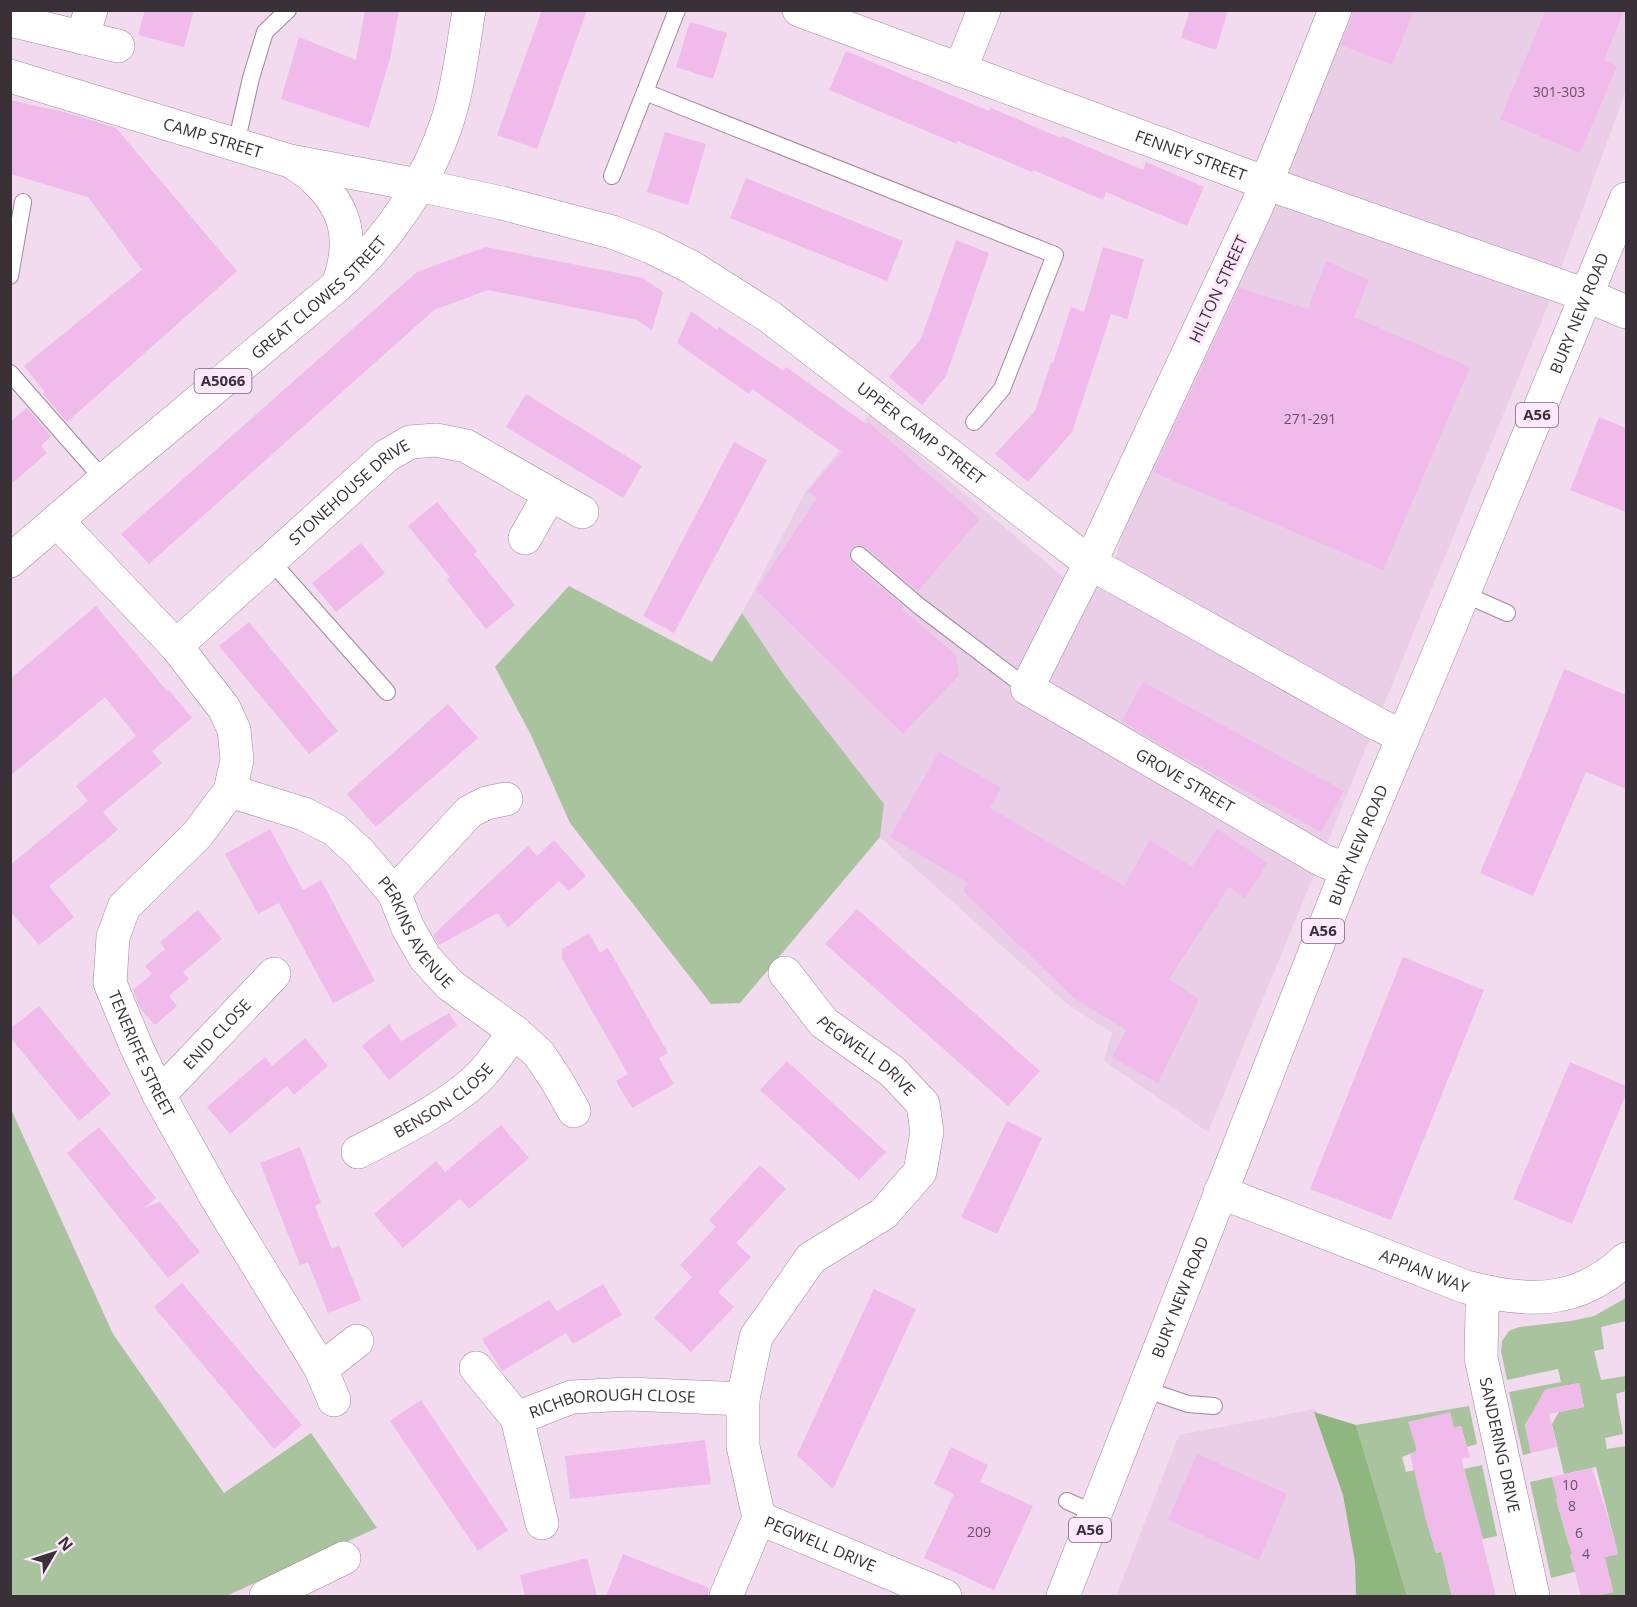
<svg xmlns="http://www.w3.org/2000/svg" width="1637" height="1607" viewBox="0 0 1637 1607" font-family="'Open Sans',sans-serif">
<style>
.built{fill:#eacde7}
.green{fill:#a8c39e}
.forest{fill:#8fb67f}
.building{fill:#f0bbeb}
.lines{fill:none;stroke-linecap:round;stroke-linejoin:round}
.lane-casing{stroke:#9f899c;stroke-width:18}
.street-casing{stroke:#9f899c;stroke-width:34}
.secondary-casing{stroke:#9f899c;stroke-width:34}
.primary-casing{stroke:#9f899c;stroke-width:34}
.highway-casing{stroke:#9f899c;stroke-width:34}
.lane{stroke:#fff;stroke-width:16}
.street{stroke:#fff;stroke-width:33}
.secondary{stroke:#fff;stroke-width:33}
.primary{stroke:#fff;stroke-width:33}
.highway{stroke:#fff;stroke-width:33}
.labels{text-anchor:middle;stroke-width:6;stroke-linejoin:round;paint-order:stroke}
.number-label{font-size:14px;fill:#675365}
.shield{fill:#ffe7fc;stroke:#746773;stroke-width:1.5}
.shield-label{font-size:15px;font-weight:bold;fill:#393038}
.street-label{font-size:16px;fill:#393038;stroke:#ffe7fc}
</style>
<rect width="100%" height="100%" fill="#f2daef"/>
<g class="built">
<polygon points="1345,11 1626,11 1626,90 1541,323 1208,1132 1104,1061 1112,1033 1067,1004 880,837 884,804 786,678 742,613 806,491 870,414 1062,576 1106,586 1144,470"/>
<polygon points="1315,1409 1345,1495 1357,1561 1359,1596 1116,1596 1179,1435"/>
</g>
<g class="green">
<polygon points="569,586 712,662 742,613 786,678 884,804 880,837 740,1003 711,1004 570,823 531,735 495,667"/>
<polygon points="10,1107 113,1334 224,1493 311,1433 377,1528 226,1596 11,1596"/>
<polygon points="1626,1298 1626,1321 1601,1327 1604,1349 1594,1351 1601,1380 1626,1376 1626,1391 1616,1394 1623,1434 1605,1438 1607,1449 1626,1446 1626,1596 1600,1596 1600,1595 1613,1592 1610,1578 1593,1567 1551,1578 1530,1482 1552,1477 1555,1488 1564,1497 1556,1499 1569,1545 1575,1543 1577,1552 1570,1555 1573,1565 1618,1554 1596,1467 1564,1474 1552,1424 1559,1412 1584,1407 1579,1383 1546,1390 1525,1425 1531,1453 1523,1455 1509,1392 1561,1382 1558,1369 1507,1380 1501,1351 1502,1341 1509,1331 1519,1327 1571,1321 1594,1316"/>
<polygon points="1469,1406 1477,1444 1467,1447 1461,1426 1454,1428 1450,1413 1409,1422 1417,1451 1402,1457 1406,1472 1435,1465 1425,1516 1436,1553 1450,1549 1446,1573 1452,1596 1407,1596 1356,1425"/>
<polygon points="1482,1465 1497,1536 1483,1539 1464,1469"/>
</g>
<polygon class="forest" points="1314,1412 1356,1425 1407,1596 1356,1596 1355,1562 1343,1495"/>
<g class="building">
<polygon points="145,10 194,10 184,47 138,35"/>
<polygon points="365,10 399,10 390,59 369,128 281,99 299,37 356,60"/>
<polygon points="542,10 587,10 537,149 497,135"/>
<polygon points="1190,10 1228,10 1216,50 1181,38"/>
<polygon points="1353,10 1414,10 1392,65 1341,45 1352,17"/>
<polygon points="1546,10 1624,10 1604,60 1617,66 1580,153 1500,119"/>
<polygon points="690,22 727,33 713,79 676,67"/>
<polygon points="846,51 989,111 991,108 1061,138 1062,136 1143,170 1146,162 1204,187 1187,226 1106,192 1103,200 1033,170 1032,172 958,141 957,144 829,90"/>
<polygon points="10,100 68,113 116,128 237,271 67,422 43,394 45,392 24,366 142,270 88,197 10,174"/>
<polygon points="665,132 706,144 688,205 647,192"/>
<polygon points="746,178 903,241 887,281 730,218"/>
<polygon points="956,240 989,253 946,376 922,405 889,377 921,339"/>
<polygon points="486,247 643,278 663,292 652,330 637,320 488,290 434,310 149,564 121,534 417,272"/>
<polygon points="1103,247 1144,259 1127,319 1111,314 1072,432 1028,482 995,454 1035,411 1051,362 1053,363 1071,307 1084,312"/>
<polygon points="1326,261 1369,280 1354,317 1470,367 1383,570 1153,472 1239,288 1308,309"/>
<polygon points="691,311 717,330 719,327 783,371 786,367 866,424 868,422 980,519 918,591 865,547 856,545 851,548 849,553 849,558 852,563 904,607 902,609 956,655 959,675 903,734 756,590 817,498 808,491 842,452 752,389 749,394 677,343"/>
<polygon points="526,394 642,466 623,498 506,427"/>
<polygon points="27,408 51,436 41,446 47,453 10,485 10,422"/>
<polygon points="1599,417 1626,428 1626,512 1570,490"/>
<polygon points="734,442 767,460 674,633 643,616"/>
<polygon points="437,502 477,551 474,554 515,605 486,629 447,580 450,577 408,526"/>
<polygon points="361,543 385,573 336,612 312,583"/>
<polygon points="96,606 167,691 169,690 192,718 152,751 162,763 103,812 118,830 49,886 74,917 39,945 10,911 10,865 88,801 76,786 136,736 105,697 10,776 10,679"/>
<polygon points="249,622 338,731 309,754 219,646"/>
<polygon points="1564,669 1626,695 1626,789 1586,772 1533,896 1480,873 1532,750"/>
<polygon points="1143,682 1344,791 1321,832 1170,750 1122,721"/>
<polygon points="448,704 478,738 376,827 347,794"/>
<polygon points="939,752 1001,788 990,808 1124,886 1150,840 1192,867 1217,829 1268,863 1245,898 1229,887 1169,979 1199,999 1158,1083 1112,1057 1126,1030 1074,998 963,891 968,883 890,837"/>
<polygon points="270,829 303,890 321,880 375,981 333,1003 279,903 258,914 225,854"/>
<polygon points="554,840 586,876 569,891 559,881 508,928 498,913 439,945 433,935 528,846 537,856"/>
<polygon points="857,909 1040,1071 1008,1106 825,944"/>
<polygon points="198,910 222,939 183,972 189,979 169,996 177,1006 155,1025 140,1008 133,990 152,974 145,966 165,949 160,942"/>
<polygon points="589,933 600,953 608,948 668,1053 659,1058 674,1084 632,1108 616,1081 628,1074 562,958 562,949"/>
<polygon points="1403,957 1484,990 1391,1220 1310,1189"/>
<polygon points="39,1006 111,1094 79,1121 10,1037 10,1029"/>
<polygon points="449,1013 457,1025 389,1080 362,1046 389,1024 401,1041"/>
<polygon points="305,1038 328,1066 294,1095 287,1086 230,1134 207,1107 265,1057 272,1066"/>
<polygon points="787,1061 886,1152 859,1180 760,1090"/>
<polygon points="1570,1062 1626,1086 1626,1094 1572,1224 1513,1199"/>
<polygon points="1007,1121 1042,1138 997,1234 961,1217"/>
<polygon points="501,1125 529,1158 469,1209 460,1199 403,1248 374,1214 436,1161 445,1172"/>
<polygon points="99,1127 156,1198 144,1208 160,1202 200,1252 168,1278 67,1153"/>
<polygon points="300,1147 321,1203 315,1206 332,1249 339,1245 361,1300 328,1313 308,1262 300,1265 260,1163"/>
<polygon points="760,1165 786,1189 736,1243 751,1257 718,1292 734,1307 691,1352 654,1318 692,1277 680,1265 716,1227 709,1220"/>
<polygon points="182,1283 302,1425 274,1449 154,1307"/>
<polygon points="603,1284 622,1315 573,1344 566,1333 502,1371 482,1339 549,1300 557,1311"/>
<polygon points="874,1289 916,1309 833,1489 797,1455"/>
<polygon points="1579,1383 1584,1407 1549,1414 1557,1447 1531,1453 1525,1426 1544,1391 1546,1389"/>
<polygon points="421,1400 508,1530 478,1551 390,1421"/>
<polygon points="1450,1412 1454,1428 1461,1426 1470,1457 1461,1459 1483,1539 1482,1540 1496,1596 1452,1596 1441,1552 1436,1553 1425,1516 1410,1454 1417,1451 1408,1422"/>
<polygon points="705,1440 711,1484 570,1499 565,1456"/>
<polygon points="951,1447 988,1465 980,1482 1033,1506 994,1590 924,1558 954,1494 934,1484"/>
<polygon points="1197,1454 1287,1494 1259,1560 1168,1520"/>
<polygon points="1592,1468 1605,1507 1618,1554 1605,1557 1613,1592 1594,1596 1581,1596 1570,1554 1572,1554 1556,1499 1557,1498 1552,1477"/>
<polygon points="623,1554 709,1588 708,1596 606,1596"/>
<polygon points="587,1558 597,1596 525,1596 520,1575"/>
</g>
<g class="lines">
<defs>
<g id="lane">
<polyline points="645,92 1055,255 1002,389 974,422"/>
<polyline points="236,144 251,78 265,32 288,10"/>
<polyline points="612,176 677,10"/>
<polyline points="10,276 23,202"/>
<polyline points="10,373 104,480"/>
<polyline points="859,555 919,606 1027,688"/>
<polyline points="271,561 387,692"/>
<polyline points="1464,594 1507,613"/>
<polyline points="1144,1389 1188,1404 1214,1406"/>
<polyline points="1067,1501 1096,1514"/>
</g>
<g id="street">
<path id="s1" d="M799 10 1266 183 1586 295 1626 312"/>
<path id="s2" d="M1335 10 1257 206 1090 563 1027 688 1322 860 1347 870"/>
<polyline points="10,20 118,46"/>
<polyline points="82,38 91,10"/>
<polyline points="960,70 984,10"/>
<path id="s3" d="M57 521 176 646 224 708 234 730 237 760 230 791 197 835 124 907 113 937 110 983 136 1046 159 1095 217 1199 321 1369 334 1400"/>
<polyline points="525,538 550,494"/>
<path id="s4" d="M176 646 386 456 410 442 436 440 466 446 582 512"/>
<path id="s5" d="M230 791 304 814 335 830 360 853 394 893 408 928 425 958 450 985 515 1032 539 1054 557 1081 574 1111"/>
<polyline points="394,893 469,812 486,803 506,799"/>
<path id="s6" d="M785 973 824 1023 892 1071 923 1104 927 1132 920 1172 883 1214 811 1258 756 1337 743 1399V1446L759 1518 945 1596"/>
<path id="s7" d="M159 1095 274 974"/>
<path id="s8" d="M358 1152C399 1131 443 1110 477 1079 491 1066 502 1047 515 1032"/>
<path id="s9" d="M1220 1192 1466 1287C1527 1303 1578 1305 1626 1259"/>
<path id="s10" d="M1488 1292 1482 1310 1481 1358 1533 1596"/>
<polyline points="476,1368 517,1418"/>
<polyline points="321,1369 357,1341"/>
<path id="s11" d="M542 1523 517 1418 572 1397 629 1394 743 1399"/>
<polyline points="266,1596 344,1558"/>
<polyline points="726,1596 759,1518"/>
</g>
<g id="secondary">
<path id="s12" d="M10 76 290 161 418 185 502 203 612 232 651 247 691 267 770 317 1090 563 1379 725 1403 736"/>
<path d="M292 162C300 168 309 172 315 179 349 211 353 243 338 285"/>
</g>
<g id="primary">
<path id="s13" d="M10 561 104 480 338 285C387 241 428 182 448 119 459 84 463 46 469 10"/>
</g>
<g id="highway">
<path id="s14" d="M1063 1596 1347 870 1448 631 1626 199"/>
</g>
</defs>
<use href="#lane" class="lane-casing"/>
<use href="#street" class="street-casing"/>
<use href="#secondary" class="secondary-casing"/>
<use href="#primary" class="primary-casing"/>
<use href="#highway" class="highway-casing"/>
<use href="#lane" class="lane"/>
<use href="#street" class="street"/>
<use href="#secondary" class="secondary"/>
<use href="#primary" class="primary"/>
<use href="#highway" class="highway"/>
</g>
<g class="labels">
<g class="number-label">
<text x="1559" y="97">301-303</text>
<text x="1310" y="424">271-291</text>
<text x="1570" y="1490">10</text>
<text x="1572" y="1511">8</text>
<text x="979" y="1537">209</text>
<text x="1579" y="1538">6</text>
<text x="1586" y="1559">4</text>
</g>
<g class="shield">
<rect x="194.5" y="369" width="57" height="24" rx="4.5"/>
<rect x="1516" y="403" width="42" height="24" rx="4.5"/>
<rect x="1302" y="919" width="42" height="24" rx="4.5"/>
<rect x="1069" y="1518" width="42" height="24" rx="4.5"/>
</g>
<g class="shield-label">
<text x="223" y="386">A5066</text>
<text x="1537" y="420">A56</text>
<text x="1323" y="936">A56</text>
<text x="1090" y="1535">A56</text>
</g>
<g class="street-label">
<text dy="6" stroke="none"><textPath href="#s12" startOffset="212">CAMP STREET</textPath></text>
<text dy="6" stroke="none"><textPath href="#s1" startOffset="418">FENNEY STREET</textPath></text>
<text transform="translate(1218 289) rotate(-65)" y="6">HILTON STREET</text>
<text dy="6" stroke="none"><textPath href="#s13" startOffset="406">GREAT CLOWES STREET</textPath></text>
<text dy="6" stroke="none"><textPath href="#s14" startOffset="1383">BURY NEW ROAD</textPath></text>
<text dy="6" stroke="none"><textPath href="#s12" startOffset="993">UPPER CAMP STREET</textPath></text>
<text dy="6" stroke="none"><textPath href="#s4" startOffset="232">STONEHOUSE DRIVE</textPath></text>
<text dy="6" stroke="none"><textPath href="#s2" startOffset="928">GROVE STREET</textPath></text>
<text dy="6" stroke="none"><textPath href="#s14" startOffset="807">BURY NEW ROAD</textPath></text>
<text dy="6" stroke="none"><textPath href="#s5" startOffset="244">PERKINS AVENUE</textPath></text>
<text dy="6" stroke="none"><textPath href="#s7" startOffset="84">ENID CLOSE</textPath></text>
<text dy="6" stroke="none"><textPath href="#s3" startOffset="650">TENERIFFE STREET</textPath></text>
<text dy="6" stroke="none"><textPath href="#s6" startOffset="117">PEGWELL DRIVE</textPath></text>
<text dy="6" stroke="none"><textPath href="#s8" startOffset="100">BENSON CLOSE</textPath></text>
<text dy="6" stroke="none"><textPath href="#s9" startOffset="219">APPIAN WAY</textPath></text>
<text dy="6" stroke="none"><textPath href="#s14" startOffset="321">BURY NEW ROAD</textPath></text>
<text dy="6" stroke="none"><textPath href="#s11" startOffset="206">RICHBOROUGH CLOSE</textPath></text>
<text dy="6" stroke="none"><textPath href="#s10" startOffset="156">SANDERING DRIVE</textPath></text>
<text dy="6" stroke="none"><textPath href="#s6" startOffset="748">PEGWELL DRIVE</textPath></text>
</g>
</g>
<rect width="1637" height="1607" fill="none" stroke="#393038" stroke-width="24"/>
<g transform="translate(54 1553) rotate(51)" stroke="#ffe7fc" stroke-width="4.5" paint-order="stroke">
<path d="M0-4.5L10 22L0 15L-10 22Z" fill="#393038"/>
<text y="-9" font-size="16" font-weight="bold" text-anchor="middle" fill="#393038">N</text>
</g>
</svg>
